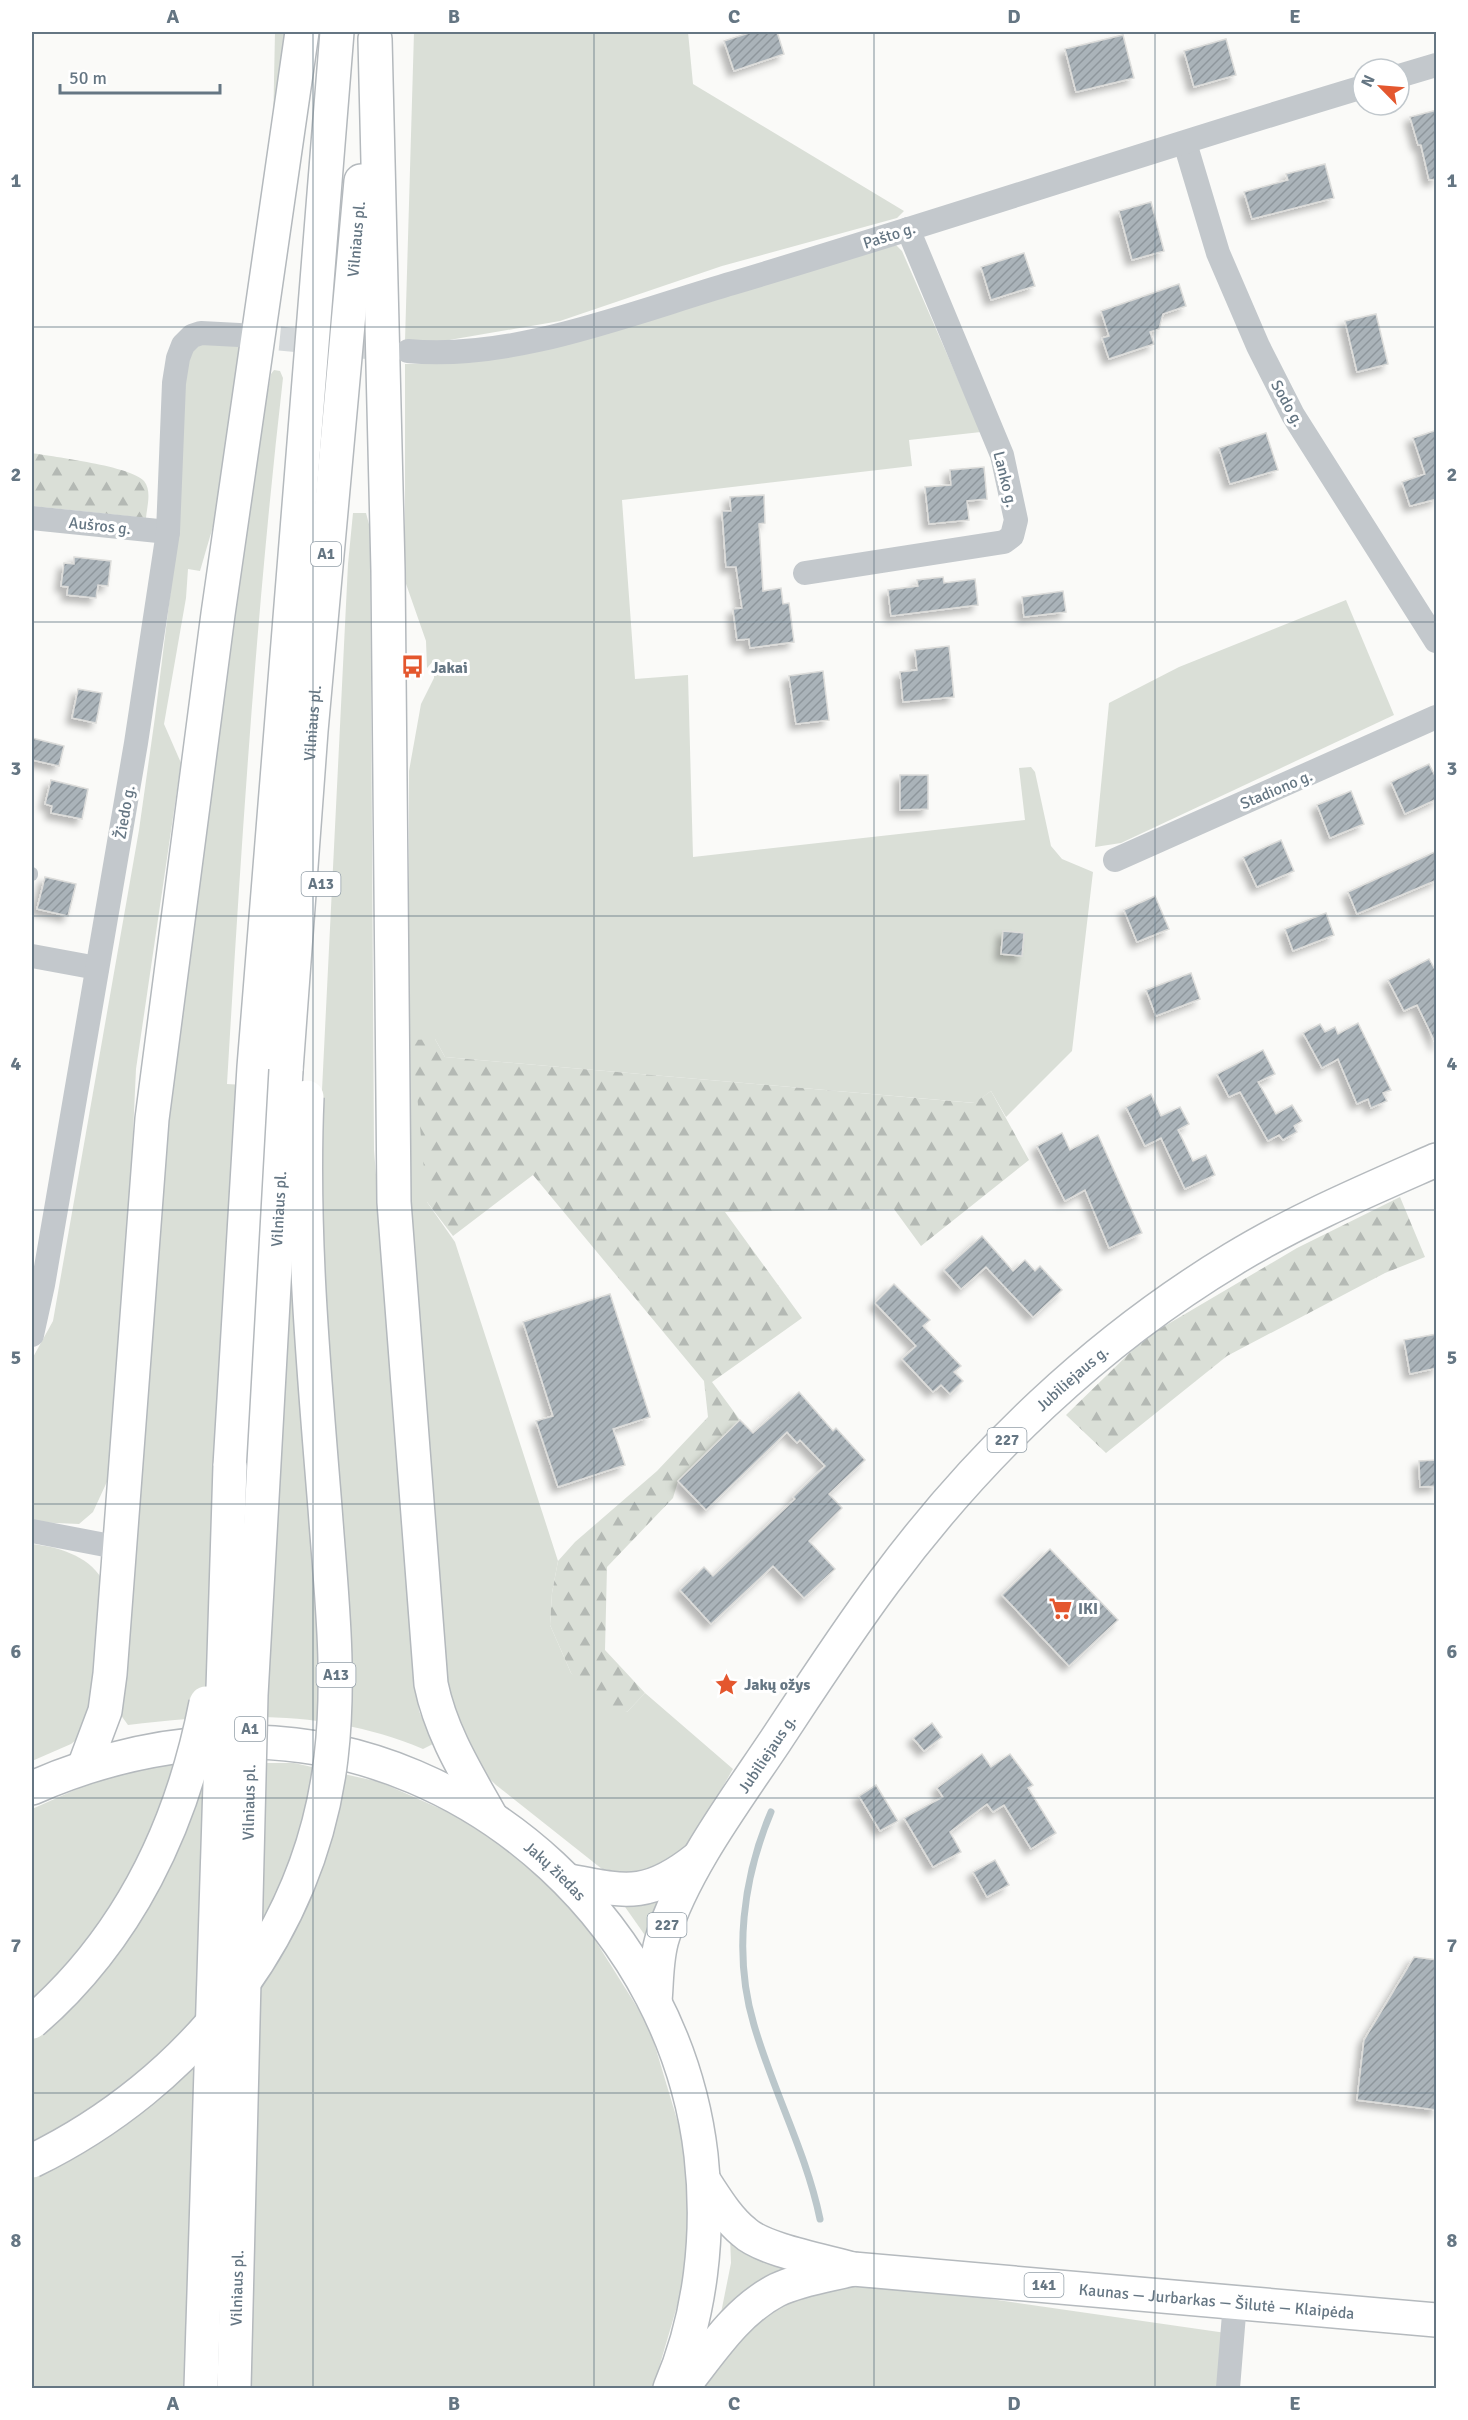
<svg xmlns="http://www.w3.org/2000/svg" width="1468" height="2420" viewBox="0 0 1468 2420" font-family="Signika,sans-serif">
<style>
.green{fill:#dadfd7}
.forest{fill:url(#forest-firs)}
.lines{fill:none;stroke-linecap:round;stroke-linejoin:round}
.stream{stroke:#bbc7cb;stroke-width:7}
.building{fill:url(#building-hatch);stroke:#dcdcda;stroke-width:1.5;filter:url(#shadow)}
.minor-tunnel{stroke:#d5d9db;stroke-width:24;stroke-dasharray:24 12;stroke-linecap:butt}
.primary-casing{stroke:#b5babe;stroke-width:36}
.trunk-casing{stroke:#b4b9bd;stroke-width:36}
.service{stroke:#c3c8cc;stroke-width:12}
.minor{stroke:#c3c8cc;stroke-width:24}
.primary{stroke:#fff;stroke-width:33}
.trunk{stroke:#fff;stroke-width:33}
.trunk-bridge-casing{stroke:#b4b9bd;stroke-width:36;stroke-linecap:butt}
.trunk-bridge{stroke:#fff;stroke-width:33}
.grid{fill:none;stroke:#657683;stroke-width:1.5;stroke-opacity:0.55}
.labels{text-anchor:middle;stroke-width:6;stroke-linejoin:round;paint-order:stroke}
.shield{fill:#fff;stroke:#939fa8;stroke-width:1.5}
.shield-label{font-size:15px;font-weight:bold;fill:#657683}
.street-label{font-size:16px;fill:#657683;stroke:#fff}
.poi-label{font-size:16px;font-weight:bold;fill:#657683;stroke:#fff;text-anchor:start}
.neatline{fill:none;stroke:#657683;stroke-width:2}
.grid-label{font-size:20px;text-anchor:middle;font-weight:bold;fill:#657683}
</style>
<defs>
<pattern id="forest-firs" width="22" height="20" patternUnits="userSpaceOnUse" patternTransform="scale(1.5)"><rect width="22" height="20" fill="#dadfd7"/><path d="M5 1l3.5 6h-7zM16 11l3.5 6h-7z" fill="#b4b9b4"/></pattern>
<pattern id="building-hatch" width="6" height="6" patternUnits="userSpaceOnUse" patternTransform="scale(1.5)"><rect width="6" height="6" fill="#aab3b9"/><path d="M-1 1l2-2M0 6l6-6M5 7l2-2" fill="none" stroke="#8e969c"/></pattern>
<filter id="shadow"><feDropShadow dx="-5.5" dy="5.5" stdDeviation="3" flood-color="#0004"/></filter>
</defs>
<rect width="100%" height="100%" fill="#fafaf8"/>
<g class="green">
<polygon points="275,32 286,32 273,129"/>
<polygon points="414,32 688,32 693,84 904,211 897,218 722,266 560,321 426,344 405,341"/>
<path d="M896 245 902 251 981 432 909 440 912 466 622 500 635 679 688 675 693 857 1025 820 1019 768 1031 767 1035 772 1051 846 1062 859 1093 872 1072 1051 1006 1117 991 1091 975 1103 445 1057 435 1039 427 1202 455 1242 558 1561 552 1593 550 1625 571 1673 627 1712 645 1693 733 1769C719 1792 683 1864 661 1872 642 1879 621 1877 602 1869L496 1785 470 1760 451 1726 401 1127V1025L409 1020V771L421 704 434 678V660L427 668 426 641 405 581V364L476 362Z"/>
<polygon points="202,342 243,345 216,516 200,571 188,569 186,598 164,724 181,763 136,1069 124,1329 111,1473 93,1512 79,1524 32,1522 32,1359 53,1321 139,830 155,717 179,523 185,370 192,350"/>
<path d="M274 370 280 371 283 378C256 613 241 848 227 1084L322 1090 348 564 353 513H366L370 528 374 1150 419 1711 433 1744 423 1749C330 1709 226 1713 128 1725L120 1714 175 1040 234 570 271 374Z"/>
<polygon points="1346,600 1394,715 1121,843 1095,847 1109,703 1179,667"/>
<path d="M32 1544C58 1547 87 1555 102 1579L90 1729 71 1744 32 1761Z"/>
<polygon points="157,1763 294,1763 380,1782 459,1817 509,1850 548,1885 585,1924 649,2026 685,2146 693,2234 680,2296 653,2388 32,2388 32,1809 95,1781"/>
<polygon points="669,1891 649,1941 623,1904"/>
<polygon points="730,2236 809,2267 719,2323 731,2263"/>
<polygon points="894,2285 1226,2333 1222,2388 698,2388 741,2326 818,2286"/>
</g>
<g class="forest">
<path d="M32 453C54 457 131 466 144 481 152 491 147 506 146 518L32 506Z"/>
<polygon points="435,1039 445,1057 974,1103 991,1091 1029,1160 921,1246 894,1209 725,1212 802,1318 712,1382 740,1420 678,1481 673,1498 607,1567 605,1650 645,1693 627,1712 596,1699 571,1673 550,1625 552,1593 558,1561 575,1542 657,1471 708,1417 704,1381 533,1175 453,1236 427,1202 412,1040"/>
<polygon points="1400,1197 1425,1257 1385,1273 1227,1356 1106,1453 1066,1415 1146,1337 1297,1248"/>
</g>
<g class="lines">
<path class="stream" d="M771 1812C743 1878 733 1955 754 2025 773 2091 806 2152 820 2219"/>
</g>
<g class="building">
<polygon points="752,32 777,32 784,54 734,71 724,41"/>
<polygon points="1123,35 1134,78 1076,92 1065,49"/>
<polygon points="1226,39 1236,75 1194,87 1184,51"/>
<polygon points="1437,110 1437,179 1429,180 1421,145 1418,145 1410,117"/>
<polygon points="1325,164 1334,198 1252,219 1244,192 1288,180 1286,174"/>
<polygon points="1151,202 1164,251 1132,260 1119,211"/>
<polygon points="1024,253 1035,286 991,300 981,267"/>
<polygon points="1179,284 1186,306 1163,314 1159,329 1150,332 1154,344 1109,359 1102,338 1109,336 1101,311"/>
<polygon points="1376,314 1388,364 1357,372 1345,321"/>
<polygon points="1437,430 1437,499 1410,506 1402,482 1425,474 1413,438"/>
<polygon points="1266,433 1278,470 1230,484 1219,448"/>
<polygon points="984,467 987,499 967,501 969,520 929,524 925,487 951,485 950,470"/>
<polygon points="764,495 765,523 759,524 763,591 781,588 783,604 789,603 794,642 750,648 749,639 737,640 733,609 742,608 736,567 726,567 722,511 731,511 730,497"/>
<polygon points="74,557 111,561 108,586 98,585 96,598 67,595 68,587 61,586 64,563 74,564"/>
<polygon points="943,577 944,583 975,579 978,605 891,616 888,590 918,586 917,580"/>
<polygon points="1063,591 1066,612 1024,617 1022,597"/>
<polygon points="949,646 954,697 903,702 900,672 917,670 915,650"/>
<polygon points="823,671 829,720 796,724 789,676"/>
<polygon points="78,689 102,693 96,723 72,718"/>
<polygon points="32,738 64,746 59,766 32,760"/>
<polygon points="1429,764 1437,780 1437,799 1405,814 1391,782"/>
<polygon points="900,775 928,775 928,809 900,810"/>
<polygon points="51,780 88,789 82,819 51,813 52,806 45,804"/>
<polygon points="1351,791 1364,824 1330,838 1317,805"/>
<polygon points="1281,840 1294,871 1257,887 1243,857"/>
<polygon points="1437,851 1437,880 1357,914 1348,892"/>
<polygon points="45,877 76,884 68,916 37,909"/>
<polygon points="1155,896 1169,929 1137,942 1124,910"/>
<polygon points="1326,913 1334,935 1293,951 1285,929"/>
<polygon points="1003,931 1024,933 1022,956 1001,954"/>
<polygon points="1429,959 1437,973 1437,1046 1417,1005 1404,1011 1388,980"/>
<polygon points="1191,973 1200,999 1156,1016 1146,990"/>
<polygon points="1358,1023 1391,1090 1383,1093 1387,1101 1371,1108 1368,1099 1357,1104 1338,1059 1322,1068 1303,1033 1320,1024 1325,1032 1335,1027 1338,1034"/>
<polygon points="1263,1050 1275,1074 1258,1082 1276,1114 1292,1105 1302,1121 1294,1126 1297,1132 1283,1140 1279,1135 1268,1141 1240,1092 1229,1097 1217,1074"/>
<polygon points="1151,1094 1161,1116 1180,1107 1189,1124 1178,1130 1193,1161 1206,1155 1215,1175 1185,1189 1161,1138 1145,1146 1126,1107"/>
<polygon points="1062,1133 1070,1150 1098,1135 1142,1233 1109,1248 1085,1190 1065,1201 1037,1146"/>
<polygon points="982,1236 1013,1271 1025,1260 1035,1271 1040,1266 1062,1290 1033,1317 986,1267 961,1289 944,1270"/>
<polygon points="894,1284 930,1320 923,1326 961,1366 954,1372 963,1381 950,1394 941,1385 933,1392 902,1359 916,1346 875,1303"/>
<polygon points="610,1294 650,1417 613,1429 625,1465 558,1487 536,1421 553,1416 523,1322"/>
<polygon points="1437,1334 1437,1368 1410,1374 1404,1340"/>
<polygon points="799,1392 833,1431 836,1428 865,1460 829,1494 842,1508 809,1541 835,1569 804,1598 773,1566 711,1624 680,1590 704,1567 713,1576 795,1499 793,1497 825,1466 800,1440 797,1443 787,1432 706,1510 678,1481 740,1420 753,1433"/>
<polygon points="1437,1460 1437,1486 1420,1487 1419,1461"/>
<polygon points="1050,1549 1118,1620 1069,1666 1002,1595"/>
<polygon points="932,1723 942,1737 924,1751 913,1738"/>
<polygon points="982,1754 991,1767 1010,1754 1033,1785 1028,1788 1056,1833 1031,1849 1004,1805 993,1812 987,1804 950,1832 961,1852 933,1867 904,1818 943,1797 937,1788"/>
<polygon points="876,1785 898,1821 880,1831 859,1796"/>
<polygon points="995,1860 1009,1885 987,1897 973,1872"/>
<polygon points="1414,1957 1437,1960 1437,2110 1357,2100 1364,2040"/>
</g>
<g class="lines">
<polyline class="minor-tunnel" points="244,335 397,350"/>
<defs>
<g id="primary">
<path d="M569 1881C627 1892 648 1898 698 1858"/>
<path id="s1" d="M655 2001C657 1979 656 1956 663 1936 683 1870 738 1797 776 1740 811 1687 846 1633 884 1582 978 1455 1097 1341 1233 1259 1297 1220 1368 1190 1436 1160"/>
<path id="s2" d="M704 2181C716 2199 727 2218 744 2232 763 2250 825 2261 853 2269L1436 2320"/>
<path d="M682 2388C710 2353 736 2311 777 2290 800 2279 829 2275 853 2269"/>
</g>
<g id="trunk">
<path d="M375 39 388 570 394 1202 431 1684C441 1733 467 1774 491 1817"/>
<path id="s3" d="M286 1070 311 731 361 181"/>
<polyline points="230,1466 254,1067 337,32"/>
<polyline points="84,1767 105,1711 110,1674 152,1119 218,614 302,32"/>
<path id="s4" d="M32 1788C102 1757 174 1741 252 1742 479 1746 675 1931 701 2155 710 2233 701 2316 670 2388"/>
</g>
</defs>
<use href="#primary" class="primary-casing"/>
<use href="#trunk" class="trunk-casing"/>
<polyline class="service" points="32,875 32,873"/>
<g class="minor">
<polyline points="1399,76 1436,65"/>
<polyline points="1185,143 1218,253 1258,346 1293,415 1436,641"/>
<path d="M408 351C514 361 633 312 733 283 944 220 1153 150 1363 87"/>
<polyline points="32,518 168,532"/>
<polyline points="805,573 1004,542 1012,536 1016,520 1002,455 908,229"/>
<polyline points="1115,860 1436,717"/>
<polyline points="32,956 97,968"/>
<polyline points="32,1335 43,1285 136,743 168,532 174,383 178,358 183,345 192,336 201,333 239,335"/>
<polyline points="32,1531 121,1548"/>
<polyline points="1228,2388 1235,2302"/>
</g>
<use href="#primary" class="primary"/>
<use href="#trunk" class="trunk"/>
<defs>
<g id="trunk-bridge">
<path d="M32 2022C128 1939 182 1826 206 1703"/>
<path d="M32 2161C190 2084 310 1936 331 1758 341 1674 331 1591 325 1508 314 1371 301 1235 307 1097"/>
<polyline points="201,2388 230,1466"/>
<path id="s5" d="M234 2388 251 1695 286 1070"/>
</g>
</defs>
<use href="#trunk-bridge" class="trunk-bridge-casing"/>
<use href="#trunk-bridge" class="trunk-bridge"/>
</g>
<path class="grid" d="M313 32V2388M594 32V2388M874 32V2388M1155 32V2388M32 327H1436M32 622H1436M32 916H1436M32 1210H1436M32 1504H1436M32 1798H1436M32 2093H1436"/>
<defs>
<symbol id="bus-bare" viewBox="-9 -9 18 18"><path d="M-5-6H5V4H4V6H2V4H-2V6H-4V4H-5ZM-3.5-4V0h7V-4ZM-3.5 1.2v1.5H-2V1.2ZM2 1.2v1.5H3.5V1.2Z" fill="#e4572e" stroke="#fff" stroke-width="2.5" paint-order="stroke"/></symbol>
<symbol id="supermarket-bare" viewBox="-9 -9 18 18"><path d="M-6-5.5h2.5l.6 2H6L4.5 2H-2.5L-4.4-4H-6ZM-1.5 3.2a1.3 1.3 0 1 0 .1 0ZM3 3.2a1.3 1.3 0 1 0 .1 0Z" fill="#e4572e" stroke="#fff" stroke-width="2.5" paint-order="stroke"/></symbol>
<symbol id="sight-bare" viewBox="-9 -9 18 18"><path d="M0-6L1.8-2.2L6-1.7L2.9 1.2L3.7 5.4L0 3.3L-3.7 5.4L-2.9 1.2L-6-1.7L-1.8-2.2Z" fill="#e4572e" stroke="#fff" stroke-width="2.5" paint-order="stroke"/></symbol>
</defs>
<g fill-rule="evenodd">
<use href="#bus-bare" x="396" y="650" width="33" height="33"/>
<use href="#supermarket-bare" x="1044" y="1592" width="33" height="33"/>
<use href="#sight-bare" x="710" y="1668" width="33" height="33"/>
</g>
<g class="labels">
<g class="shield">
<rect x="311" y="542" width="30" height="24" rx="4.5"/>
<rect x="301.5" y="872" width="39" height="24" rx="4.5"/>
<rect x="987.5" y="1428" width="39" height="24" rx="4.5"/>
<rect x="316.5" y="1663" width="39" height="24" rx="4.5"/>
<rect x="235" y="1717" width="30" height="24" rx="4.5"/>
<rect x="647.5" y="1913" width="39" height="24" rx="4.5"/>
<rect x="1024.5" y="2273" width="39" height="24" rx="4.5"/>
</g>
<g class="shield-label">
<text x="326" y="559">A1</text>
<text x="321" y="889">A13</text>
<text x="1007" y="1445">227</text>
<text x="336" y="1680">A13</text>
<text x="250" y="1734">A1</text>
<text x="667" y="1930">227</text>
<text x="1044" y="2290">141</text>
</g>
<g class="street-label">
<text transform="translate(889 235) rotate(-18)" y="6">Pašto g.</text>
<text dy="6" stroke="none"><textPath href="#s3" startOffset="834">Vilniaus pl.</textPath></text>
<text transform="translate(1288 403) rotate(61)" y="6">Sodo g.</text>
<text transform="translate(1006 479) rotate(76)" y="6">Lanko g.</text>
<text transform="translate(100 525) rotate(6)" y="6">Aušros g.</text>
<text dy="6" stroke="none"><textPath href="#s3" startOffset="348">Vilniaus pl.</textPath></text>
<text transform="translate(1276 789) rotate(-23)" y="6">Stadiono g.</text>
<text transform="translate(124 812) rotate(-80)" y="6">Žiedo g.</text>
<text dy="6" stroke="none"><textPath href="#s5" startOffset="1180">Vilniaus pl.</textPath></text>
<text dy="6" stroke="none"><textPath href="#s1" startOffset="762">Jubiliejaus g.</textPath></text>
<text dy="6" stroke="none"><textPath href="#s1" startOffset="276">Jubiliejaus g.</textPath></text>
<text dy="6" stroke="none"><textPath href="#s5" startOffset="586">Vilniaus pl.</textPath></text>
<text dy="6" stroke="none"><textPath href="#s4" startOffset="564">Jakų žiedas</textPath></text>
<text dy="6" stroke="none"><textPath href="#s5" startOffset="100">Vilniaus pl.</textPath></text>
<text dy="6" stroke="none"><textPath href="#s2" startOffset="546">Kaunas — Jurbarkas — Šilutė — Klaipėda</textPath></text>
</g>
<g class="poi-label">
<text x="431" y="673">Jakai</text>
<text x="1078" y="1614">IKI</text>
<text x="744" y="1690">Jakų ožys</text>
</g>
</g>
<rect width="1468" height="2420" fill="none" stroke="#ffffff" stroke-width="66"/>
<g transform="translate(1381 87) rotate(295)"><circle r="28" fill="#ffffff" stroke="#c1c8cd" stroke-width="1.5"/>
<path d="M0-4.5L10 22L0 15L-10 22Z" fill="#e4572e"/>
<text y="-9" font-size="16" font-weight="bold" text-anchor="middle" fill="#657683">N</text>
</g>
<path d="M60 84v9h160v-9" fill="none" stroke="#657683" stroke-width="3"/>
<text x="69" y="84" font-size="18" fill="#657683" stroke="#ffffff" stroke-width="4.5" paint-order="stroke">50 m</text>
<rect x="33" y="33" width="1402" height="2354" class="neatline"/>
<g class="grid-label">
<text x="173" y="23">A</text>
<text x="454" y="23">B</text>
<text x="734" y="23">C</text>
<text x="1014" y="23">D</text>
<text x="1295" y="23">E</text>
<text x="16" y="187">1</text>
<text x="1452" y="187">1</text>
<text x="16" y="481">2</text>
<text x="1452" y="481">2</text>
<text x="16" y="775">3</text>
<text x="1452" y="775">3</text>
<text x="16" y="1070">4</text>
<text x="1452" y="1070">4</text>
<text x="16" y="1364">5</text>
<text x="1452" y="1364">5</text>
<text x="16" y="1658">6</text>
<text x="1452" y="1658">6</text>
<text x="16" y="1952">7</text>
<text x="1452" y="1952">7</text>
<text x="16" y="2247">8</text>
<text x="1452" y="2247">8</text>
<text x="173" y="2410">A</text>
<text x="454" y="2410">B</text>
<text x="734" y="2410">C</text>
<text x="1014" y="2410">D</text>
<text x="1295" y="2410">E</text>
</g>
</svg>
